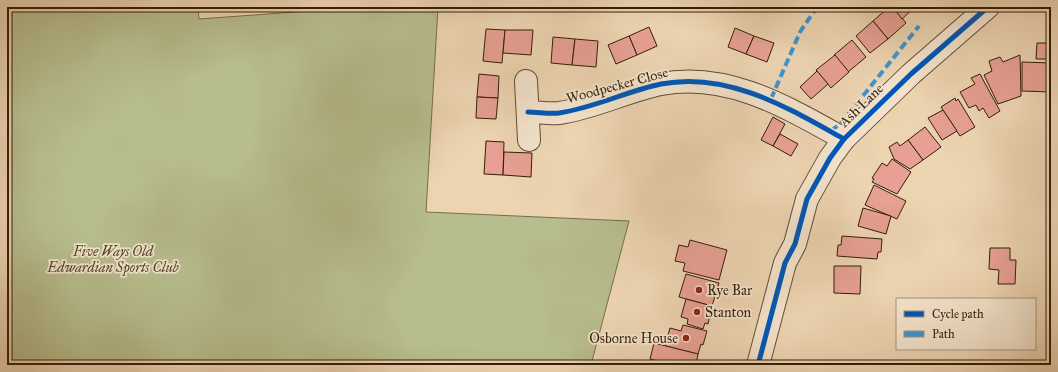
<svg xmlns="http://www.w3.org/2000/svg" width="1058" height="372" viewBox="0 0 1058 372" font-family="'IM FELL Great Primer',serif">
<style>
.green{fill:#b7bd8d;stroke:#756e4b}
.building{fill:#e7a093;stroke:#331e09}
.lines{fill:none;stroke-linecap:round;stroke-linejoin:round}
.street-casing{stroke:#624c33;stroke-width:24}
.street{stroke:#f3e3cc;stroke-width:22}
.quiet{stroke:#3d94d2;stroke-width:4;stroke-dasharray:8 4;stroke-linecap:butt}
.cycleway-casing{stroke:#f3e3cc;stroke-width:8}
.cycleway{stroke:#0057b8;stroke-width:5}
.poi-dot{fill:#8f2418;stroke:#f3e3cc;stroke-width:1.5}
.labels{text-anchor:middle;stroke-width:3.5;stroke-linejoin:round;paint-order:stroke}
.street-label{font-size:14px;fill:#331e09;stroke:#f3e3cc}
.park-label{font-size:14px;font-style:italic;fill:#54462a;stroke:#f3e3cc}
.poi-label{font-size:14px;fill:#331e09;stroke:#f3e3cc;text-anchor:start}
</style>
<rect width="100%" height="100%" fill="#edd4b1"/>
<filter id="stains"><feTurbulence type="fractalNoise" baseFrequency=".005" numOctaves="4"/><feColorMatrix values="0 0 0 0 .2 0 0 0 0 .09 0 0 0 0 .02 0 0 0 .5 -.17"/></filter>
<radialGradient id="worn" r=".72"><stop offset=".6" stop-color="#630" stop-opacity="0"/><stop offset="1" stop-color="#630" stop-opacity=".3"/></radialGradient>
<polygon class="green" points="7,7 198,7 199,19 364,7 438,7 426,212 629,221 591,365 7,365"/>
<g class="building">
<polygon points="889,7 893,7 906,23 888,39 873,21"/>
<polygon points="893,7 915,7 902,19"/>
<polygon points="873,21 888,39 870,53 856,36"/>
<polygon points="649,27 657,46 637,55 629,36"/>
<polygon points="735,28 754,36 746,54 728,47"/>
<polygon points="486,29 505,30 502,63 483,61"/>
<polygon points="505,30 533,30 531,55 503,53"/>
<polygon points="629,36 637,55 616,64 608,45"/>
<polygon points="754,36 774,43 767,62 746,54"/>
<polygon points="553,37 575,39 572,65 551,63"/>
<polygon points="575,39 598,41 596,67 572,65"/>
<polygon points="852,40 866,57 848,72 834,55"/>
<polygon points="1037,43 1051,43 1051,59 1036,59"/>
<polygon points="835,55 849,72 831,88 816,70"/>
<polygon points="1020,55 1021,96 998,104 984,75 992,71 989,61 1000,57 1003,62"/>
<polygon points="1022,62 1051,63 1051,92 1022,91"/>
<polygon points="817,71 828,84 811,99 800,87"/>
<polygon points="479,74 499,76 498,98 477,97"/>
<polygon points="980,74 1000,111 989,118 983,108 979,111 976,105 969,108 960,92 975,84 971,78"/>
<polygon points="477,97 498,98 496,119 476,118"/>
<polygon points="955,98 956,101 958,99 975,127 960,136 941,107"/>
<polygon points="943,110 957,131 942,140 928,118"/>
<polygon points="773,117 785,124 773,146 761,140"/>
<polygon points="925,127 941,147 923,160 908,140"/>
<polygon points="780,134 798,144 791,156 773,146"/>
<polygon points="908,140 923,160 910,169 894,159 889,147 897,142 900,146"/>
<polygon points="486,141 504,142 503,175 484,174"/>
<polygon points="504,152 532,153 531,177 503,175"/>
<polygon points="892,159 911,172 897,194 872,182 874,179 872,178 882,163 887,166"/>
<polygon points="874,185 906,201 897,219 865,205"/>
<polygon points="863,208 891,216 886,234 858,226"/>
<polygon points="842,236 882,239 881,252 878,252 877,259 837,256 838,245 841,245"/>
<polygon points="690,240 727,250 719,280 683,271 685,263 675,261 679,245 688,247"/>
<polygon points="990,248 1010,248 1010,260 1016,260 1015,284 998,284 999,270 989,269"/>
<polygon points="834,266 861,266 860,294 834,293"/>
<polygon points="686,274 719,283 712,306 679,297"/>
<polygon points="686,299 712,306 708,324 705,323 703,329 687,324 688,319 681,317"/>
<polygon points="683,325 707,331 703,345 701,344 698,354 665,346 670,328 681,331"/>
<polygon points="654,343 698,354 696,365 665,365 665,363 650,359"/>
</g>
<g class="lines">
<defs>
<g id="street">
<polyline points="526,81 529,140"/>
<path d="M528 112C538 112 549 114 559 113 594 108 627 91 661 84 728 71 788 108 844 139"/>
<polyline points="758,365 785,263 795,244 807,199 830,158 844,139 911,74 988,7"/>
</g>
</defs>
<use href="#street" class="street-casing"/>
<use href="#street" class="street"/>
<g class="quiet">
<polyline points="771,99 800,32 817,7"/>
<polyline points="831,131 842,122 919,26"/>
</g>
<defs>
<g id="cycleway">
<path d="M528 112C538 112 549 114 559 113 594 108 627 91 661 84 728 71 788 108 844 139"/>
<polyline points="758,365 785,263 795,244 807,199 830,158 844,139 911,74 988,7"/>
</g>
</defs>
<use href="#cycleway" class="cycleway-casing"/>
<use href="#cycleway" class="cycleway"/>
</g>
<g class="poi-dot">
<circle cx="699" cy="290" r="4"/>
<circle cx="697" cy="312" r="4"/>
<circle cx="686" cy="338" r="4"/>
</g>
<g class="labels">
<g class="street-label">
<text transform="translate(617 85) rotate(-15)" y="5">Woodpecker Close</text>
<text transform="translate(861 105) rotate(-44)" y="5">Ash Lane</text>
</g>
<g class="park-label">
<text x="113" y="256">Five Ways Old<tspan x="113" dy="16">Edwardian Sports Club</tspan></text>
</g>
<g class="poi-label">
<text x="707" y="295">Rye Bar</text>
<text x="705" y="317">Stanton</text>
<text x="678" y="343" text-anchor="end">Osborne House</text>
</g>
</g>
<rect width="1058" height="372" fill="none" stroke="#edd4b1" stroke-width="24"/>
<rect x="8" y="8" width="1042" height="356" fill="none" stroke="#331e09" stroke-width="2"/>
<rect x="12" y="12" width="1034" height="348" fill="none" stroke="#331e09"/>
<rect x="896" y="298" width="140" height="52" fill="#f3e3cc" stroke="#a6947e"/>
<rect x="904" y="311" width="20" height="6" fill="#0057b8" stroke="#a6947e"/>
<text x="932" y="318" font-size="12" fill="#331e09">Cycle path</text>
<rect x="904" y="331" width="20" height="6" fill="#3d94d2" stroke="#a6947e"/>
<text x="932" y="338" font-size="12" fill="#331e09">Path</text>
<rect width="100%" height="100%" filter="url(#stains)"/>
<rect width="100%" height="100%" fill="url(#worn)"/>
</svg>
